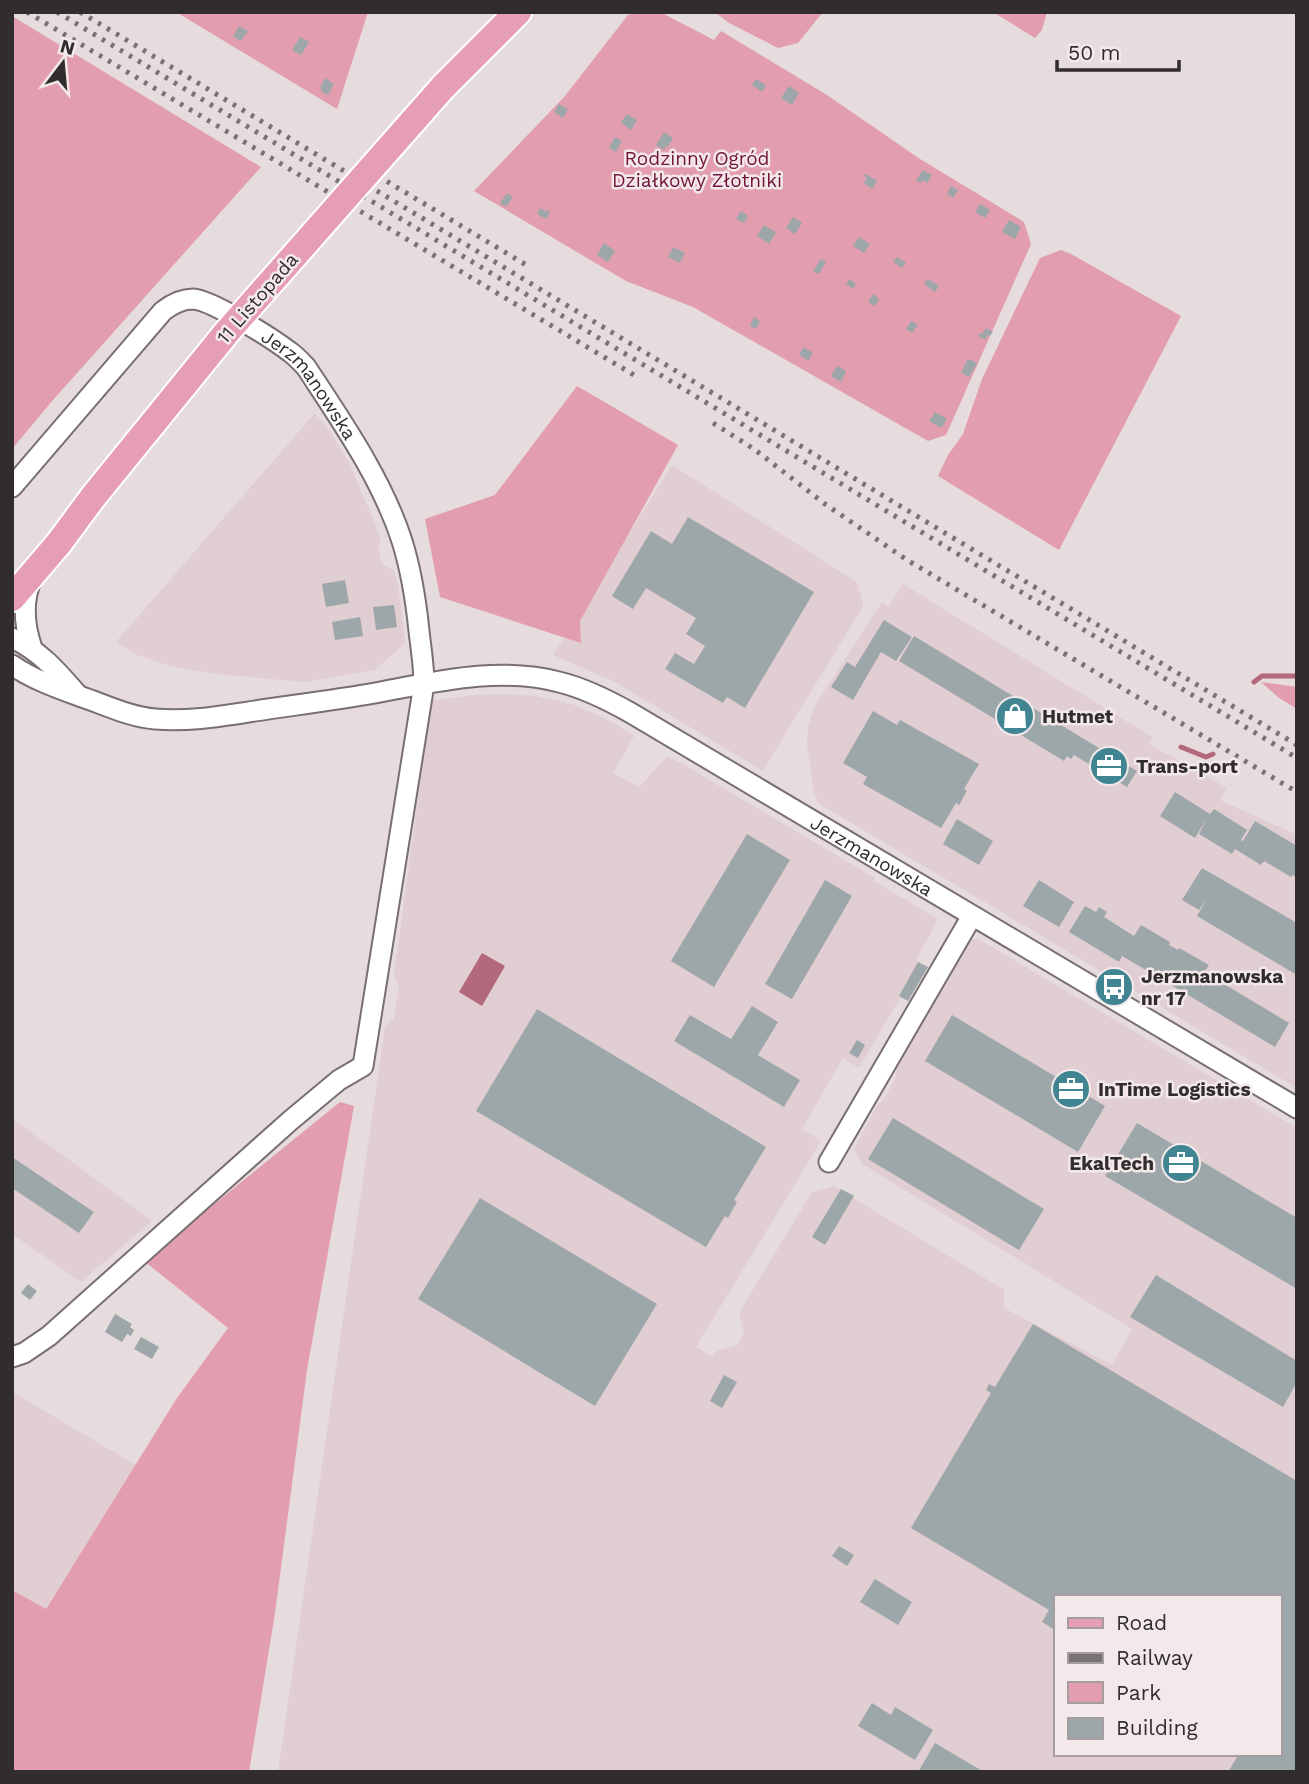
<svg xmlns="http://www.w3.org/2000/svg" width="1309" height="1784" viewBox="0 0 1309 1784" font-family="'Work Sans',sans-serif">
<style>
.built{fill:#e1ced2;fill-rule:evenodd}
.green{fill:#e29dae}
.water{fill:#b4687c}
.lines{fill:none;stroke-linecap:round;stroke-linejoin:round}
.stream{stroke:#b4687c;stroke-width:5}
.building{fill:#9da7a9}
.minor-casing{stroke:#796f71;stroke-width:23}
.major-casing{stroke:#fff;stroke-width:30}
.minor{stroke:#fff;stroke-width:19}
.major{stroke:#e69eb4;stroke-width:26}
.rail{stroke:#7a7375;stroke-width:5;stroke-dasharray:3.5 7;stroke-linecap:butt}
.major-bridge-casing{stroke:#fff;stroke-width:30;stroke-linecap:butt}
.major-bridge{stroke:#e69eb4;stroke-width:26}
.labels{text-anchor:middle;stroke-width:5;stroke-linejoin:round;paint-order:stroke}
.park-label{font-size:19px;fill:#711338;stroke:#f3e8ea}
.street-label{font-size:19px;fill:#312d2e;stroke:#f3e8ea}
.poi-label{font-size:19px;font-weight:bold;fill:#312d2e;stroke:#f3e8ea;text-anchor:start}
</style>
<rect width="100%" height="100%" fill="#e6dbdd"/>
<g class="built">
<polygon points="315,413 330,432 350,464 381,539 378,546 382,564 394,571 398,583 405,643 375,670 305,682 216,674 170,666 137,655 116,642"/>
<polygon points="672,465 857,582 863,606 763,771 615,682 553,655"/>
<polygon points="903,584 1152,737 1149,744 1227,788 1220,800 1297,835 1297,1088 818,803 814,792 807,744 808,729 814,707 882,602 889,606"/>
<path d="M506 694 535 696 572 704 609 720 634 736 613 773 639 787 668 756 686 766 826 849 875 878 874 881 938 919 916 960 928 967 901 997 859 1068 843 1058 802 1129 821 1141 696 1347 713 1357 717 1351 737 1345 744 1334 739 1313 812 1192 834 1186 1004 1290V1308L1112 1365 1132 1329 862 1164 854 1149 877 1106 884 1099 895 1079 897 1068 945 982 969 942 977 938 1297 1128V1772H278L385 1027 394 1018 399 987 394 975 431 701 472 695ZM1055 1597H1279V1754H1055Z"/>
<polygon points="12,1118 152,1221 81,1282 12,1234"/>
<polygon points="12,1392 136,1465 45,1609 12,1590"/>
</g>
<g class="green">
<polygon points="176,12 368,12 337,109"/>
<polygon points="639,12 660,12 714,40 721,31 827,95 920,159 1024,222 1031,244 946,435 928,441 693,307 626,281 474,191 565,96 628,15"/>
<polygon points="715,12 823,12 798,43 778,48 729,23"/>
<polygon points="993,12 1047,12 1042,30 1035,38"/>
<polygon points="12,16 261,167 53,400 12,449"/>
<polygon points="1061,250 1071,254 1181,316 1059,550 938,476 948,455 963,434 982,379 1040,258"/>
<polygon points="577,386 678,445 580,621 581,643 440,597 425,519 495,495"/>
<polygon points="1261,682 1297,687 1297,709 1279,698"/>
<polygon points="340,1102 354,1106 307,1370 275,1613 249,1772 12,1772 12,1590 46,1609 177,1398 228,1328 144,1261"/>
</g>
<polygon class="water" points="482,953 505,966 482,1006 459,992"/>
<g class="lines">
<g class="stream">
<polyline points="1254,682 1262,676 1297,676"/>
<polyline points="1181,747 1206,757 1213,754"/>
</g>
</g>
<g class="building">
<polygon points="239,26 248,31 241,41 233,37"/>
<polygon points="300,37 309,42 301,55 292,50"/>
<polygon points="325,78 334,84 328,95 321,91 322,89 320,88"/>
<polygon points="756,79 766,85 762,92 752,85"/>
<polygon points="789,86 799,93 792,105 781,98"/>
<polygon points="559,104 568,109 563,118 554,112"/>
<polygon points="627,114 637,120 631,130 621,123"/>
<polygon points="664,132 673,138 668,147 666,146 664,150 656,145"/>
<polygon points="615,137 622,141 616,152 609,148"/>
<polygon points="727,159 735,164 731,171 723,166"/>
<polygon points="923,170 932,175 927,183 922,180 921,183 916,181"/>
<polygon points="866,174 877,181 872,189 864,183 867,178 864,176"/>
<polygon points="951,186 958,190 953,198 947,194"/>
<polygon points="507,193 513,197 506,207 500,203"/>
<polygon points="980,204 990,210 985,218 975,212"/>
<polygon points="540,208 546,212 547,210 550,212 546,219 537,214"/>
<polygon points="741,211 748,216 744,223 736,219"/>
<polygon points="793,217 802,223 795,234 786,228"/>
<polygon points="1009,220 1021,227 1015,239 1002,232"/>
<polygon points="764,225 776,232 769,244 757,236"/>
<polygon points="859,237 870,244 864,253 853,246"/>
<polygon points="604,243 615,251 608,262 597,255"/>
<polygon points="673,247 685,253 680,263 668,257"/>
<polygon points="897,257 906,263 902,268 893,262"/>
<polygon points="821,259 826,262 819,274 813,271"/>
<polygon points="849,279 856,284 853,289 846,284"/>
<polygon points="928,279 939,286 935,292 924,284"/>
<polygon points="873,294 879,299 875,306 868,302"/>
<polygon points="754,317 760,321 756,329 750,326"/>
<polygon points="911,321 918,325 912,333 906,329"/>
<polygon points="986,328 993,332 990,336 988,335 985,340 978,336 980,333 982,334"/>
<polygon points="804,347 813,353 808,361 799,354"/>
<polygon points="968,359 977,363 969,377 961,373"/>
<polygon points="837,366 846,371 841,382 831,376"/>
<polygon points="935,412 947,419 941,428 929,421"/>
<polygon points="688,517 814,592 745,708 727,697 723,703 665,669 675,653 694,664 705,646 686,634 696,618 646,588 633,609 612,596 651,531 672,544"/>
<polygon points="345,580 349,603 326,607 322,584"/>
<polygon points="394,605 397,627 376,630 373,607"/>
<polygon points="360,617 363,636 335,640 332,622"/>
<polygon points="884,620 912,637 896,661 881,652 853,700 831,687 847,662 855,667"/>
<polygon points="914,636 1137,771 1127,787 1074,755 1071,759 1067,756 1064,761 899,661"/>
<polygon points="873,711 897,725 900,720 979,764 964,789 967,791 959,805 956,803 941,828 863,784 867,777 843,763"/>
<polygon points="1175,792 1210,814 1214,809 1247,830 1241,840 1243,841 1255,821 1297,846 1297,877 1292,875 1291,877 1264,861 1261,865 1235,849 1232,854 1199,834 1207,818 1195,838 1160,816"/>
<polygon points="957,819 993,841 979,865 943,844"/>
<polygon points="747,834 790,860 714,987 671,961"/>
<polygon points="1202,868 1297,923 1297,975 1197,916 1206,900 1199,910 1182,900"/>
<polygon points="825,880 852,896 792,999 765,984"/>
<polygon points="1039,880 1074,902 1059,927 1023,906"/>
<polygon points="1085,906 1096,912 1099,907 1107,912 1104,917 1134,936 1141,925 1170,942 1169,945 1178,950 1179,948 1209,965 1204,972 1289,1023 1275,1047 1161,979 1162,976 1153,971 1151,973 1122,956 1119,962 1069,932"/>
<polygon points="918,962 928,967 908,1001 899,996"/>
<polygon points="752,1006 778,1022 758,1055 800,1080 784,1107 674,1041 690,1015 731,1039"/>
<polygon points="537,1009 766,1147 734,1200 737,1202 728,1218 725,1216 706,1247 476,1111"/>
<polygon points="952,1015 1105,1106 1078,1152 925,1061"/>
<polygon points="857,1040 865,1045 858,1058 849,1053"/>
<polygon points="893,1118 1044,1209 1019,1250 868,1159"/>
<polygon points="1137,1123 1297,1218 1297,1289 1105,1176"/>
<polygon points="12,1157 94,1212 79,1233 12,1188"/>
<polygon points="841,1189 854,1196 825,1245 812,1237"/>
<polygon points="480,1198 657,1304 595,1406 418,1299"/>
<polygon points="1156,1275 1297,1361 1297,1382 1283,1407 1130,1317"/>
<polygon points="28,1284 37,1291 30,1300 21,1293"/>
<polygon points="115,1314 132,1324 130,1327 134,1330 131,1336 127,1334 122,1342 105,1332"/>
<polygon points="1033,1324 1297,1481 1297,1772 1228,1772 1239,1754 1279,1754 1279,1597 1055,1597 1055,1630 1042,1622 1049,1610 911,1528 991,1393 986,1390 989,1384 995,1387"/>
<polygon points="141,1337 159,1347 152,1359 134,1349"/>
<polygon points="724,1375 737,1382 722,1408 710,1401"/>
<polygon points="839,1546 854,1555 847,1566 832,1556"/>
<polygon points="875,1579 912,1602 898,1625 860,1602"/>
<polygon points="872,1703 891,1715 895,1707 933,1730 915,1760 858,1726"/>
<polygon points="935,1743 984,1772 918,1772"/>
</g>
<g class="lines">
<defs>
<g id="minor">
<path id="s1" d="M12 487 163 311C172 304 181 299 193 299 212 300 273 339 290 352 296 356 301 362 306 367 342 422 382 479 402 541 411 570 416 601 419 631 421 649 424 666 424 684L363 1066 339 1080 291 1120 49 1336 24 1353 12 1357"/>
<path d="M32 578C22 601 24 625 32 648"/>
<path d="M12 638C40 651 57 671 77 694"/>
<path id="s2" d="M12 665C32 679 57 688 79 696 104 704 129 717 155 719 188 722 222 716 255 711 295 705 335 700 375 693 435 682 498 666 559 682 584 688 608 700 631 713L1297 1108"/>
<polyline points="829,1162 972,916"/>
</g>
<g id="major">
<polyline points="443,87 518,12"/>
<polyline points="12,598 59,543 93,497 227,332"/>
</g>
</defs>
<use href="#minor" class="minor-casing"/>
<use href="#major" class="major-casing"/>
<use href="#minor" class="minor"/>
<use href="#major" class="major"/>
<g class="rail">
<polyline points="27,12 639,378"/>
<polyline points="57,12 1297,758"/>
<polyline points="80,12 1297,745"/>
<polyline points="378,176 528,266"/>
<polyline points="713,423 754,449 825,504 907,560 1297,792"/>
</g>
<defs>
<polyline id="major-bridge" points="227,332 443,87"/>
</defs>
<use href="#major-bridge" class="major-bridge-casing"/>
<use href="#major-bridge" class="major-bridge"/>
</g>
<defs>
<symbol id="shop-disc" viewBox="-11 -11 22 22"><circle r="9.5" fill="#418593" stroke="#f3e8ea"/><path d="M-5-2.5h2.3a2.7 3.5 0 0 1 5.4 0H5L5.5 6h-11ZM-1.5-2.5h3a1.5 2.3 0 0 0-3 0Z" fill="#fff"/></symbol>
<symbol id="office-disc" viewBox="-11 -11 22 22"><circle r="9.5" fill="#418593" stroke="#f3e8ea"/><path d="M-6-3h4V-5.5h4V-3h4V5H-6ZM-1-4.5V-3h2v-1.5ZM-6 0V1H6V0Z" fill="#fff"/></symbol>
<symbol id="bus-disc" viewBox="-11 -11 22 22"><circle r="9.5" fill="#418593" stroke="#f3e8ea"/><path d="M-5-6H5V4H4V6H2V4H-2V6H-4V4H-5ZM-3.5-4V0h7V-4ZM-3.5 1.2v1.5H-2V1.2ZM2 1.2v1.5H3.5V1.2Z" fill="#fff"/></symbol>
</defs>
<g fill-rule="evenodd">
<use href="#shop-disc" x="993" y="694" width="44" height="44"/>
<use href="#office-disc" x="1087" y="744" width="44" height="44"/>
<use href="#bus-disc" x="1092" y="965" width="44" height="44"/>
<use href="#office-disc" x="1049" y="1067" width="44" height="44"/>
<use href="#office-disc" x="1159" y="1141" width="44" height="44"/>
</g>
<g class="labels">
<g class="park-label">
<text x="697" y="165">Rodzinny Ogród<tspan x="697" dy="22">Działkowy Złotniki</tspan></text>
</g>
<g class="street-label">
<text transform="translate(257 298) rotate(-49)" y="7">11 Listopada</text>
<text dy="7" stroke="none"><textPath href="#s1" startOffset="413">Jerzmanowska</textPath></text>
<text dy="7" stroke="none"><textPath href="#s2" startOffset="920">Jerzmanowska</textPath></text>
</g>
<g class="poi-label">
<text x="1042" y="723">Hutmet</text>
<text x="1136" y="773">Trans-port</text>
<text x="1141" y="983">Jerzmanowska<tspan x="1141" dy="22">nr 17</tspan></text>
<text x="1098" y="1096">InTime Logistics</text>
<text x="1154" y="1170" text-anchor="end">EkalTech</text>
</g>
</g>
<rect width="1309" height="1784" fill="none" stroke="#312d2e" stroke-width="28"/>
<rect x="1054" y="1595" width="228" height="161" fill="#f3e8ea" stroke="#a59d9f" stroke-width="2"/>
<rect x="1068" y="1618" width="35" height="10" fill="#e69eb4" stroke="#a59d9f" stroke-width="2"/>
<text x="1116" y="1630" font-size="21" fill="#312d2e">Road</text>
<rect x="1068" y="1653" width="35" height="10" fill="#7a7375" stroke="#a59d9f" stroke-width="2"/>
<text x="1116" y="1665" font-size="21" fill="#312d2e">Railway</text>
<rect x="1068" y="1682" width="35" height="21" fill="#e29dae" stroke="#a59d9f" stroke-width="2"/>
<text x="1116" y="1700" font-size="21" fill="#312d2e">Park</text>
<rect x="1068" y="1718" width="35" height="21" fill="#9da7a9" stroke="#a59d9f" stroke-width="2"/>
<text x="1116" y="1735" font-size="21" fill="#312d2e">Building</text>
<g transform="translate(63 63) rotate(16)" stroke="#f3e8ea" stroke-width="5" paint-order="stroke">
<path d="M0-5L12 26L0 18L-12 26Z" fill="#312d2e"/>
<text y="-10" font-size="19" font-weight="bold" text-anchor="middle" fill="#312d2e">N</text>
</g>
<path d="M1057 60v10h122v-10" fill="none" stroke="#312d2e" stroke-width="3.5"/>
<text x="1068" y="60" font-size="21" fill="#312d2e" stroke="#f3e8ea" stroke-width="5" paint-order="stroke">50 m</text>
</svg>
